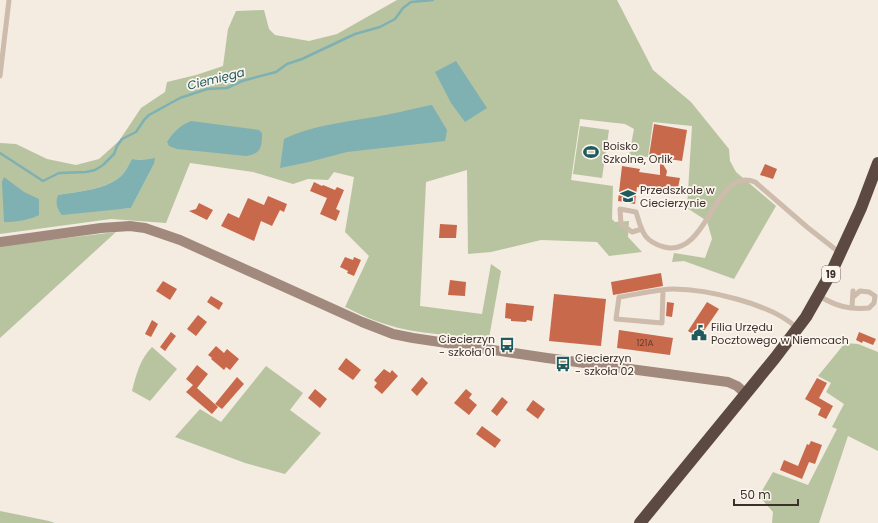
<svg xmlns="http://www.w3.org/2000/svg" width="878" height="523" viewBox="0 0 878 523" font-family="Poppins,sans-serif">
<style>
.green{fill:#b8c4a0;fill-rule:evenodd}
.water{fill:#7fb0b2}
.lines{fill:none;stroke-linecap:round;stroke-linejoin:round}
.stream{stroke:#7fb0b2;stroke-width:2.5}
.building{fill:#c8694b}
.lane{stroke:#cdbbac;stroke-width:5}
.secondary{stroke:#a18a7d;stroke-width:10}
.highway{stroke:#5c4a42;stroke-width:12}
.labels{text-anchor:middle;stroke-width:3.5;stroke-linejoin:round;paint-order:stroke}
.number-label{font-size:9px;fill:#5e3e33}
.shield{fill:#fbf5ee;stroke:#756b66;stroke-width:1}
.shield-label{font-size:10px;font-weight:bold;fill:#3b302b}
.poi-label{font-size:11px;fill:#3b302b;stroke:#fbf5ee;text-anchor:start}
.water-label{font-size:12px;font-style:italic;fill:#1f5a5e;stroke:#fbf5ee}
</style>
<rect width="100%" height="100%" fill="#f4ebe1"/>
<g class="green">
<path d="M397 0H617L653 70 691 102 729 149 730 161 736 172 776 206 734 279 684 261 672 262 674 253 705 258 712 239 707 221 687 208 692 126 653 122 648 157 629 155 634 129 625 124 580 119 571 180 613 186 612 219 615 222 629 221 628 237 642 252 609 256 597 242 541 240 491 252 468 254 467 170 426 182 420 306 482 314 491 264 501 271 489 338C455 335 418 335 385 324 371 320 358 313 345 307L369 256 345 232 354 177 334 172 328 180 308 179 293 184 253 172 190 163 166 223 111 219 0 234V143L16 144 47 159 76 165 99 159 119 141 141 108 165 92 167 82 196 75 223 66 228 29 236 11 264 10 269 29 275 35 309 41 337 34ZM132 159 143 160 154 164 131 208 104 210 58 195C79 191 113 190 126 170 128 166 130 162 132 159Z"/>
<polygon points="580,126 609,130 602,178 573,174"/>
<polygon points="116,232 0,338 0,246"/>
<polygon points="845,343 858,344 878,352 878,451 848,436 819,523 772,523 773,512 759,496 773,472 808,485 837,429 832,427 844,404 826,392 831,383 818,376"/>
<path d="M152 347 177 369 150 401 132 391C136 375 140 359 152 347Z"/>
<polygon points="266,366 303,393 290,410 321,433 285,474 245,463 175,437 200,409 221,422"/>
<polygon points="0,511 49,521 55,523 0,523"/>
</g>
<g class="water">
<polygon points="456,61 487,108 465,122 451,103 435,72"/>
<path d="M432 105 447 130 445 141 347 152 309 162 280 168 284 139C310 126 340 123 368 118 390 115 411 109 432 105Z"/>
<path d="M191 121 259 130 262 133C262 147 261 154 246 156L177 149 169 146 167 142C173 132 181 125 191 121Z"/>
<path d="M155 158 154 164 131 208 62 215C57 210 55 201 58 195 79 191 113 190 126 170 128 166 130 162 132 159L143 160Z"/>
<path d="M4 177 24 192 39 199V215C33 219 11 223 4 222L2 182Z"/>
</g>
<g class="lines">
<polyline class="stream" points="0,153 43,181 59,173 86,172 95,170 103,165 114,154 117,146 122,139 136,132 144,120 149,115 180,98 207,89 227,88 242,81 276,72 287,64 302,59 355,34 380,27 395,19 403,8 411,2 433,0"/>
</g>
<g class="building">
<polygon points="654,124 687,130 682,161 649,156"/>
<polygon points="660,159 667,171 666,176 680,178 677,193 637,187 635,204 618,201 622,166 640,169 639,172 660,175"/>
<polygon points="765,164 777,169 773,179 760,175"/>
<polygon points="314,182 322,186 323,185 335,190 337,187 344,190 336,209 340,211 336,221 320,214 327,198 310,191"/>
<polygon points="268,196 287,204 284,212 280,210 272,226 261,221 254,241 221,226 228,213 239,218 248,198 264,205"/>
<polygon points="199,203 213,210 207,220 189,211 196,209"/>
<polygon points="440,224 457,225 456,238 439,238"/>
<polygon points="345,257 353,260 354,257 361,260 354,276 347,273 348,271 340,267"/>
<polygon points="661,273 663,286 613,295 611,282"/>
<polygon points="450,280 466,282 465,296 448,295"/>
<polygon points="163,281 177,289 170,300 156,291"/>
<polygon points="554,294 606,299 601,346 549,341"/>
<polygon points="211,296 223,303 219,310 207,302"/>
<polygon points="667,302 674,303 672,317 666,316"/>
<polygon points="707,302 719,309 699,338 688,331"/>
<polygon points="506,303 534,306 532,321 527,320 526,322 511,321 511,319 505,318"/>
<polygon points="198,315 207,322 196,336 187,329"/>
<polygon points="152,320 158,324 151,337 145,334"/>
<polygon points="619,330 673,338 670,355 617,348"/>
<polygon points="171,332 176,336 165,351 160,347"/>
<polygon points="859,332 876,339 873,345 863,341 862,343 856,340"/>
<polygon points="216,346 224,353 227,349 239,359 230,370 226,367 224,370 211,359 212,358 208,355"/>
<polygon points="346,358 361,370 353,380 338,369"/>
<polygon points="197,365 208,374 197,388 218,407 212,414 186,392 193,385 186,379"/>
<polygon points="384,369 390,373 392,370 398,376 382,394 374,387 377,383 374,380"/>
<polygon points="237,377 244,384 222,409 215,404"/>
<polygon points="422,377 428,383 417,396 411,390"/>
<polygon points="817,378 827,383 819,398 833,406 826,419 818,415 821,408 805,399"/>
<polygon points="315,389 327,399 320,408 308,398"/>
<polygon points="466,389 472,394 469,398 477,405 469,415 454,403"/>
<polygon points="502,397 508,402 497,416 491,411"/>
<polygon points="533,400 545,409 538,419 526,410"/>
<polygon points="482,426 501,440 495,448 476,434"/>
<polygon points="811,441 822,445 815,464 809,462 802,479 780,470 784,460 798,466 807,444 809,445"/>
</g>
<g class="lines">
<g class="lane">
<polyline points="0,76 9,0"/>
<path d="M642 229 632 232 621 224 620 209 636 212C642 231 643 241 664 247 708 259 715 165 755 182L807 227 840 253"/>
<path d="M663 291 662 323 616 319 619 297C634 295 658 289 673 289 707 289 772 304 797 328"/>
<path d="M819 296C836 306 849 310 869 308L874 303 875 296 869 292 860 291 853 297"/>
<polyline points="852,307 853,291"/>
</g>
<polyline class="secondary" points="0,242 101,228 130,226 145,228 180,240 362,322 393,334 413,338 547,358 728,382 737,386 746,394"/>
<polyline class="highway" points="640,523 775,358 806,317 832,271 861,208 878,163"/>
</g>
<defs>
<symbol id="stadium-bare" viewBox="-9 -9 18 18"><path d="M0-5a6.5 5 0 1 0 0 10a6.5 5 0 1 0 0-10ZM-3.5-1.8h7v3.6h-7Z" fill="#1f5a5e" stroke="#fbf5ee" stroke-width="2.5" paint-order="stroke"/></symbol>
<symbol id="school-bare" viewBox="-9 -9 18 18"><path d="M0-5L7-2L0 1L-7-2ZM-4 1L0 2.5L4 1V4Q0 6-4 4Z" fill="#1f5a5e" stroke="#fbf5ee" stroke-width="2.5" paint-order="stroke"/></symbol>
<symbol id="civic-bare" viewBox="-9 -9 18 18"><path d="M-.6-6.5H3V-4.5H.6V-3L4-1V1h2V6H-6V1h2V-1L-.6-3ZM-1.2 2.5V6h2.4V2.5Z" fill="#1f5a5e" stroke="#fbf5ee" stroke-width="2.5" paint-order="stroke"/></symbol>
<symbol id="bus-bare" viewBox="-9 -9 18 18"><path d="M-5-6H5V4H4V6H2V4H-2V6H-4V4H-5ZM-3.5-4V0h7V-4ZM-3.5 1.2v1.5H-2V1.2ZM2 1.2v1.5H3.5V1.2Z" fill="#1f5a5e" stroke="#fbf5ee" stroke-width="2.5" paint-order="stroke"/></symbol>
</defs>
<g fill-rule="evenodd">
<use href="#stadium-bare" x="580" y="141" width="22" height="22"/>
<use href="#school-bare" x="617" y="185" width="22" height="22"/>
<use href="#civic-bare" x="688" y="322" width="22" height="22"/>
<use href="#bus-bare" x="496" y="334" width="22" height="22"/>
<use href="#bus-bare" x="552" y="353" width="22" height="22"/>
</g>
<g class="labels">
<g class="number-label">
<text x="645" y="346">121A</text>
</g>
<rect class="shield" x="822" y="266" width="18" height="16" rx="3"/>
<g class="shield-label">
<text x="831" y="278">19</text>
</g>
<g class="poi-label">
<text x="603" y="150">Boisko<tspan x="603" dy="13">Szkolne, Orlik</tspan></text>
<text x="640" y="194">Przedszkole w<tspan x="640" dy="13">Ciecierzynie</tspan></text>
<text x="711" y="331">Filia Urzędu<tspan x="711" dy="13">Pocztowego w Niemcach</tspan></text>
<text x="495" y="343" text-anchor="end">Ciecierzyn<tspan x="495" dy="13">- szkoła 01</tspan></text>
<text x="575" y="362">Ciecierzyn<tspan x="575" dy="13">- szkoła 02</tspan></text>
</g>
<g class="water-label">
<text transform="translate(216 79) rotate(-14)" y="4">Ciemięga</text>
</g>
</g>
<path d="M734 499v6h64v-6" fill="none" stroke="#3b302b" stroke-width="2"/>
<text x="740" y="499" font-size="12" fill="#3b302b" stroke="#fbf5ee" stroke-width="3" paint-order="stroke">50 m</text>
</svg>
